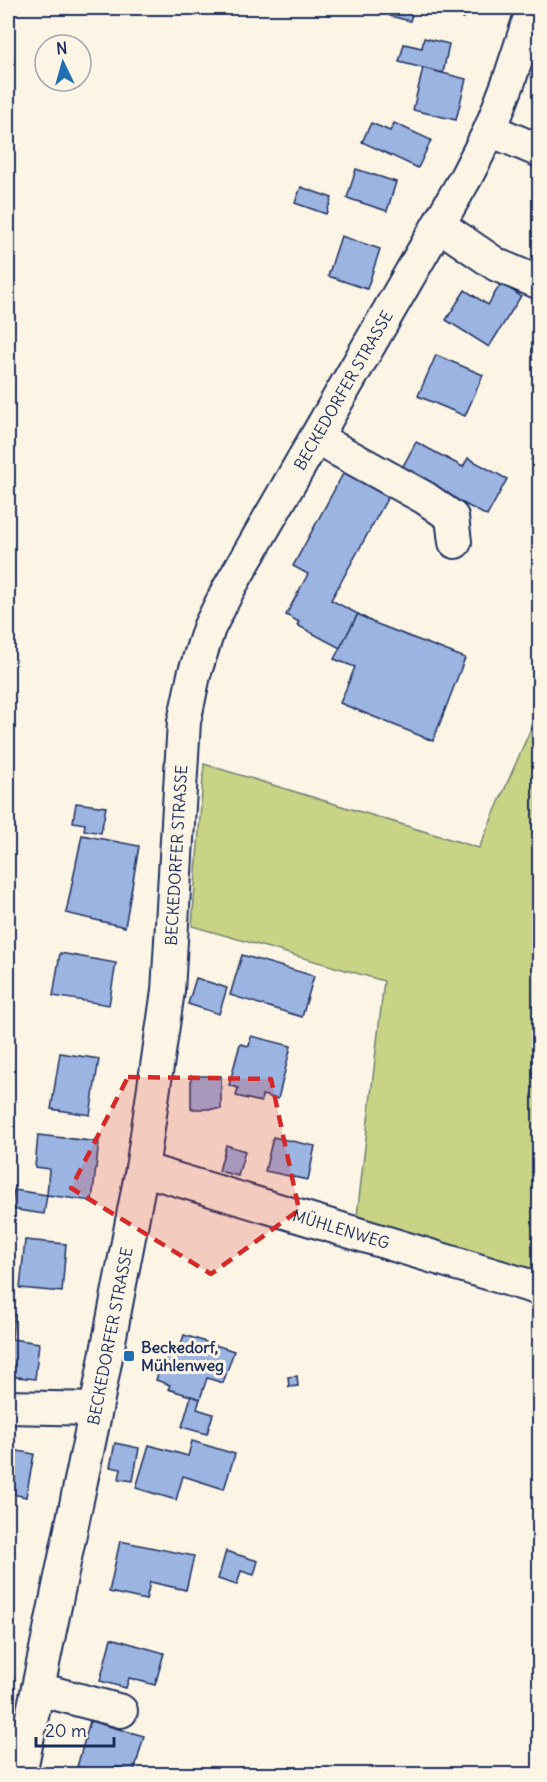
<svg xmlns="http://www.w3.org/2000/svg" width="547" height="1782" viewBox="0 0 547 1782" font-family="Delius,sans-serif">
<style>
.green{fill:#c8d386;stroke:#728172;stroke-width:1.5}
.building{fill:#9cb4e1;stroke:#1b2f5e;stroke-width:1.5}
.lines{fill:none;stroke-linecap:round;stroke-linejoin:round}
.minor-casing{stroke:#1b2f5e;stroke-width:36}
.minor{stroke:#fcf5e5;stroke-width:32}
.marked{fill:#d62828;fill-opacity:0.2;stroke:#d62828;stroke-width:4.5;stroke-dasharray:12 8;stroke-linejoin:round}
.poi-dot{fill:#1f6fb2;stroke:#fcf5e5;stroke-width:2}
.labels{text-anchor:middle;stroke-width:6;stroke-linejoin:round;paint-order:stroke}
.street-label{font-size:16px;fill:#1b2f5e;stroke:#fcf5e5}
.poi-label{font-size:16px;font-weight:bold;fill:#1b2f5e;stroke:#fcf5e5;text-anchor:start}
</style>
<rect width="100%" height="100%" fill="#fcf5e5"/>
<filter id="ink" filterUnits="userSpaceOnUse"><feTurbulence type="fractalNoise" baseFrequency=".0167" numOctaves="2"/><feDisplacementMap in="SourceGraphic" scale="12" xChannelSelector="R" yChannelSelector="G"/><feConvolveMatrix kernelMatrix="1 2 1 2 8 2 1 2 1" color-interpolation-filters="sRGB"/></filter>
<g filter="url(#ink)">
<polygon class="green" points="539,710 539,1278 356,1225 384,981 192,926 204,764 479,848"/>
<g class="building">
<polygon points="393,8 414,8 410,21 390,16"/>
<polygon points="429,8 467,8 464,18 428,9"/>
<polygon points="424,38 449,44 443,73 399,62 404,44 422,48"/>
<polygon points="423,68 466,79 456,120 413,110"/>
<polygon points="371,123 390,131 394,123 431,140 418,168 362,142"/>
<polygon points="356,169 396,182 387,211 347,198"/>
<polygon points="301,187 332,198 326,214 295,203"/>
<polygon points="341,236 380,249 367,289 328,276"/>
<polygon points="501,283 521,296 489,347 446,320 465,290 488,305"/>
<polygon points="436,355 483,375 465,416 418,396"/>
<polygon points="540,441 540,464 531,460"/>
<polygon points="416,442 463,467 468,458 507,479 487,516 401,470"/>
<polygon points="344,472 388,497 331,600 358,614 340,648 297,625 299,622 286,615 308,574 293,566"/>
<polygon points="358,614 372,622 465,658 433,741 340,703 355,667 334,659"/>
<polygon points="76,803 106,807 101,833 84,830 85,824 73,822"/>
<polygon points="82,835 139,846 125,927 66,913"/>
<polygon points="60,953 116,963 109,1005 53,996"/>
<polygon points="242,955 314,976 302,1017 230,995"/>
<polygon points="196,978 227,988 219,1014 188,1004"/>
<polygon points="251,1036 291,1046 278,1099 262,1095 261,1102 236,1096 238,1088 229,1085 240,1044 249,1046"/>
<polygon points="60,1053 99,1059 90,1115 51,1109"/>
<rect x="191" y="1076" width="30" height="33"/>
<polygon points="38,1135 99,1142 92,1201 47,1195 49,1169 35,1167"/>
<polygon points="273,1137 315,1146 308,1180 265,1171"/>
<polygon points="226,1145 245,1151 238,1176 219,1171"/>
<polygon points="14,1190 47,1195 44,1214 11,1209"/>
<polygon points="25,1240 66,1244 62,1292 20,1288"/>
<polygon points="8,1314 14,1315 12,1339 39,1343 35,1379 8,1376"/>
<polygon points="184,1335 234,1351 223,1383 207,1378 200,1399 168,1389 170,1385 156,1380 167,1344 180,1348"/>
<polygon points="297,1376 298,1386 289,1387 288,1377"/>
<polygon points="191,1396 200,1399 197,1409 213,1414 207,1434 182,1427"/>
<polygon points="192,1441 235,1454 224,1489 183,1476 176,1500 136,1488 149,1445 188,1456"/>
<polygon points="115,1443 139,1448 133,1481 119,1479 121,1469 110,1467"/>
<polygon points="8,1449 34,1454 26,1497 8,1493"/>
<polygon points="120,1541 194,1556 186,1590 150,1582 146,1600 109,1592"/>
<polygon points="226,1551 258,1561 254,1575 241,1571 237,1585 218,1579"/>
<polygon points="111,1638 164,1653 155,1685 129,1678 126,1688 100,1681"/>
<polygon points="90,1721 144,1736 134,1772 117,1767 114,1774 103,1774 77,1767"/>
</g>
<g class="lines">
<defs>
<g id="minor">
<polyline points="490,130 540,151"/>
<polyline points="439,225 497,265 540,283"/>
<polyline points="316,438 425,498 452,517 455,542"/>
<path id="s1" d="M142 1169 540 1289"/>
<polyline points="8,1407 96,1409"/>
<polyline points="38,1689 121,1711"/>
<path id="s2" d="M20 1774 96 1409 142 1169 168 991 184 722 194 675 209 628 228 590 466 177 490 130 509 81 533 8"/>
</g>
</defs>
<use href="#minor" class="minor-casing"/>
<use href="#minor" class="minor"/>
</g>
</g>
<path class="marked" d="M128 1077 271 1079 299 1210 211 1274 71 1188Z"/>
<rect class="poi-dot" x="123" y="1350" width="12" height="12" rx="3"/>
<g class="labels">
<g class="street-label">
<text dy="6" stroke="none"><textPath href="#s2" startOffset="1437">BECKEDORFER STRASSE</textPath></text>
<text dy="6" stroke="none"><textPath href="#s2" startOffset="933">BECKEDORFER STRASSE</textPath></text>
<text dy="6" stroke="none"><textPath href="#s1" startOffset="208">MÜHLENWEG</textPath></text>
<text dy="6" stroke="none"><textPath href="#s2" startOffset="447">BECKEDORFER STRASSE</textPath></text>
</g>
<g class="poi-label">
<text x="141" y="1353">Beckedorf,<tspan x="141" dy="18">Mühlenweg</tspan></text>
</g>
</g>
<rect width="547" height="1782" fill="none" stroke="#fcf5e5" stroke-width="30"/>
<rect x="15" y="15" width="517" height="1752" fill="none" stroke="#1b2f5e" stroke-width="2" filter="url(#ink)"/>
<g transform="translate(63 63) rotate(355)"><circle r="28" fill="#fcf5e5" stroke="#a2a6af" stroke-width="1.5"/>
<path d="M0-4.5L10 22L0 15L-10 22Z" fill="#1f6fb2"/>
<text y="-9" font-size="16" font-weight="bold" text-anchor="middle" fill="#1b2f5e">N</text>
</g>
<path d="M36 1737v9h78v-9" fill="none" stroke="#1b2f5e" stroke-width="3"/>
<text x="45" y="1737" font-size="18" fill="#1b2f5e" stroke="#fcf5e5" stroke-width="4.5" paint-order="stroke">20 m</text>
</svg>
